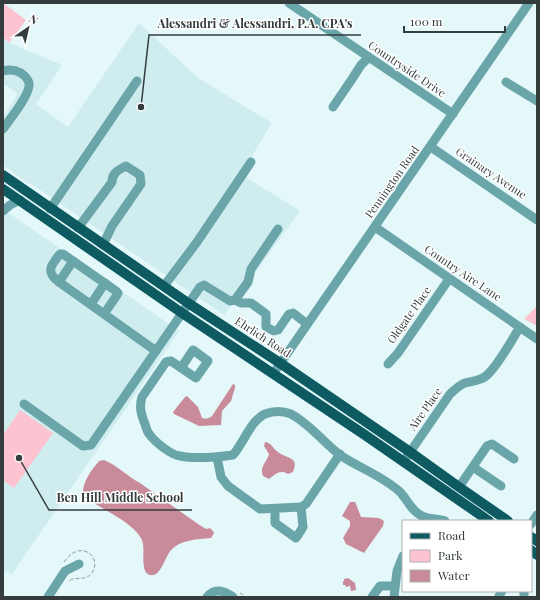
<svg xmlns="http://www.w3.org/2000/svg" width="540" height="600" viewBox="0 0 540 600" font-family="'Playfair Display',serif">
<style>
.built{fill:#cfecef}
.green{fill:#fdc3d0}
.water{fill:#c98b99}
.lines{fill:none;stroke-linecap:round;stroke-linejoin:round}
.path{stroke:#8d9b9d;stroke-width:1;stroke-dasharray:4 2;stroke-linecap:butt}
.minor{stroke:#6aa5aa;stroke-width:9}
.major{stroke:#0d5b61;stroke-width:10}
.labels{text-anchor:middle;stroke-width:3;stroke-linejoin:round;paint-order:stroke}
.street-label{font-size:11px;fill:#343c3d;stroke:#fff}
.leader{fill:none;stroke:#343c3d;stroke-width:1.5}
.callout-dot{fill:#343c3d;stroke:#fff;stroke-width:1.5}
.callout-label{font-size:12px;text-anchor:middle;font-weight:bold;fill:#343c3d;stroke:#fff;stroke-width:3;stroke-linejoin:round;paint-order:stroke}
</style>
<rect width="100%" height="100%" fill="#e4f8fa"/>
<g class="built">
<polygon points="139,23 198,78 272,123 241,174 300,211 224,315 30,183 29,184 3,165 3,117 17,95 16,92 3,83 3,37 9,43 62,65 36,104 68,127"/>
<polygon points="3,209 179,331 12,574 3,570"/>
</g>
<g class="green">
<polygon points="3,3 26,20 9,43 3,37"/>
<polygon points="537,306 537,326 524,319"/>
<polygon points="20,410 53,433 14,488 3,480 3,435"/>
</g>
<g class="water">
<path d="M233 384 235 385V388L231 401 222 411 221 425 199 426 174 414 173 412 185 397 187 396 198 407 202 418C206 419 208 419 212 416Z"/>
<path d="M265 442C272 443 272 448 278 452 286 459 300 456 293 472L288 474C281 469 275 474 269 479L263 476C259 467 267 462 269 454L264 446Z"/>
<path d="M104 460C117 465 127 476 140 483L198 524 206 529 210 528 213 531 214 533 211 538C198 539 180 540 171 550 166 556 164 565 159 571 154 578 145 576 144 567 142 559 145 548 142 540 135 524 104 510 89 500L83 495C82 482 91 471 99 461Z"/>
<polygon points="350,502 355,502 356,504 361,517 379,518 384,521 383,526 364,553 346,544 343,538 350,526 350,521 342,516"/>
<polygon points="348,578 355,583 356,590 351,591 350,586 346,587 345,585 343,585 343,581 344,581 344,579"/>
</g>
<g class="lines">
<g class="path">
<path d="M64 562C81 537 104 559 91 574 84 582 74 575 68 582"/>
<polyline points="240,593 246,597"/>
</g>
<g class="minor">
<polyline points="289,3 453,114"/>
<path d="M3 71C10 69 15 70 21 73 25 76 28 79 29 83 31 94 9 120 3 129"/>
<polyline points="506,82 537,101"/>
<polyline points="333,107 352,79 361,65 368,58"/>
<polyline points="431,147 537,220"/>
<polyline points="50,209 137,81"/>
<polyline points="3,211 10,205 20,200"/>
<polyline points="375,227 537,339"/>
<path d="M78 228 112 182C112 173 118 170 126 166L140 175 141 184 112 226 103 245"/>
<polyline points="59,282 73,261"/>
<polyline points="164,286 197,242 251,162"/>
<polyline points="235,300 241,303 251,303 266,314 266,327 274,331 278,330 289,314 293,313 307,324"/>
<polyline points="91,304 105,283"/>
<path d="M104 314 117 295 118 293 116 291 63 254H60C51 265 45 272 59 282L156 351"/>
<polyline points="388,364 398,353 449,279"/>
<path d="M181 368 193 350 208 361 196 378 171 361 166 362 142 397C139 407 141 414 145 424 146 427 147 432 150 435 155 442 171 455 180 456 195 459 218 457 233 455 243 444 251 420 265 414 273 411 283 411 291 414 310 424 323 442 340 455 359 468 383 476 400 492 407 499 412 512 422 516 429 520 438 518 445 521"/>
<polyline points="273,374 529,3"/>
<polyline points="24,404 83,446 91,445 200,287 204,285 230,301 235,300 248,282 251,269 278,229"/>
<polyline points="217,457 221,477 228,486 260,509 301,507 306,504 340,454"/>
<path d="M406 458 450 394C455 390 459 385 465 383 472 381 480 381 486 376 498 366 511 341 520 327"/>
<polyline points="473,467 501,486"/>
<polyline points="459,487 487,446 492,444 514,459"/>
<polyline points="275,509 275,523 296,538 303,527 301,507"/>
<polyline points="531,524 537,515"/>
<polyline points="48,597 65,571 79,564"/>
<path d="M207 597C215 587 224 591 233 597"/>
<polyline points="372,597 380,586 395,586"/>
<polyline points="394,597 397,571 403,556"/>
<polyline points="500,597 499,596 502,591"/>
<polyline points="524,597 524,591"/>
</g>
<g class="major">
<polyline points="3,175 188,303 280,363 410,452 459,487 508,521"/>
<polyline points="3,189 182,313 365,435 489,521"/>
<polyline points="531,537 537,541"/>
<polyline points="531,550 537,555"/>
</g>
</g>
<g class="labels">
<g class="street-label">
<text transform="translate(407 69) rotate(34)" y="4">Countryside Drive</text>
<text transform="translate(491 173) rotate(34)" y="4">Grainary Avenue</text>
<text transform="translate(392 182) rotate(-55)" y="4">Pennington Road</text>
<text transform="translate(463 273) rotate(34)" y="4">Country Aire Lane</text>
<text transform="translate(409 315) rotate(-55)" y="4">Oldgate Place</text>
<text transform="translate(263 337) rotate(33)" y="4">Ehrlich Road</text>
<text transform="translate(425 409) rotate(-55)" y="4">Aire Place</text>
</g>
</g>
<path class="leader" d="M141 107L149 35H361M19 458L49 510H192"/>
<g class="callout-dot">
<circle cx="141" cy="107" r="4"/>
<circle cx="19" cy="458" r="4"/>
</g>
<g class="callout-label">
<text x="255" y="28">Alessandri &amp; Alessandri, P.A. CPA's</text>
<text x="120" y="502">Ben Hill Middle School</text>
</g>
<rect width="540" height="600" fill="none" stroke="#343c3d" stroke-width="8"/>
<rect x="402" y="520" width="130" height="72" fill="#ffffff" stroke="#aeb1b1"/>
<rect x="410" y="533" width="20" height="6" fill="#0d5b61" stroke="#aeb1b1"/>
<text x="438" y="540" font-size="12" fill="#343c3d">Road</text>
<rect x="410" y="550" width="20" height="12" fill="#fdc3d0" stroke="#aeb1b1"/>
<text x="438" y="560" font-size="12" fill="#343c3d">Park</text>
<rect x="410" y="570" width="20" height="12" fill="#c98b99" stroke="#aeb1b1"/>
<text x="438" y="580" font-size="12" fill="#343c3d">Water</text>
<g transform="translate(28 28) rotate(34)" stroke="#ffffff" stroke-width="3" paint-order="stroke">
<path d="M0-3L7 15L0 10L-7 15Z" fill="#343c3d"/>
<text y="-6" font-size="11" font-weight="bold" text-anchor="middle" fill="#343c3d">N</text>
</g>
<path d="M404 26v6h101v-6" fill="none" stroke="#343c3d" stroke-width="2"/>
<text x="410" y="26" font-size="12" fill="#343c3d" stroke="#ffffff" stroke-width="3" paint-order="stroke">100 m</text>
</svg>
